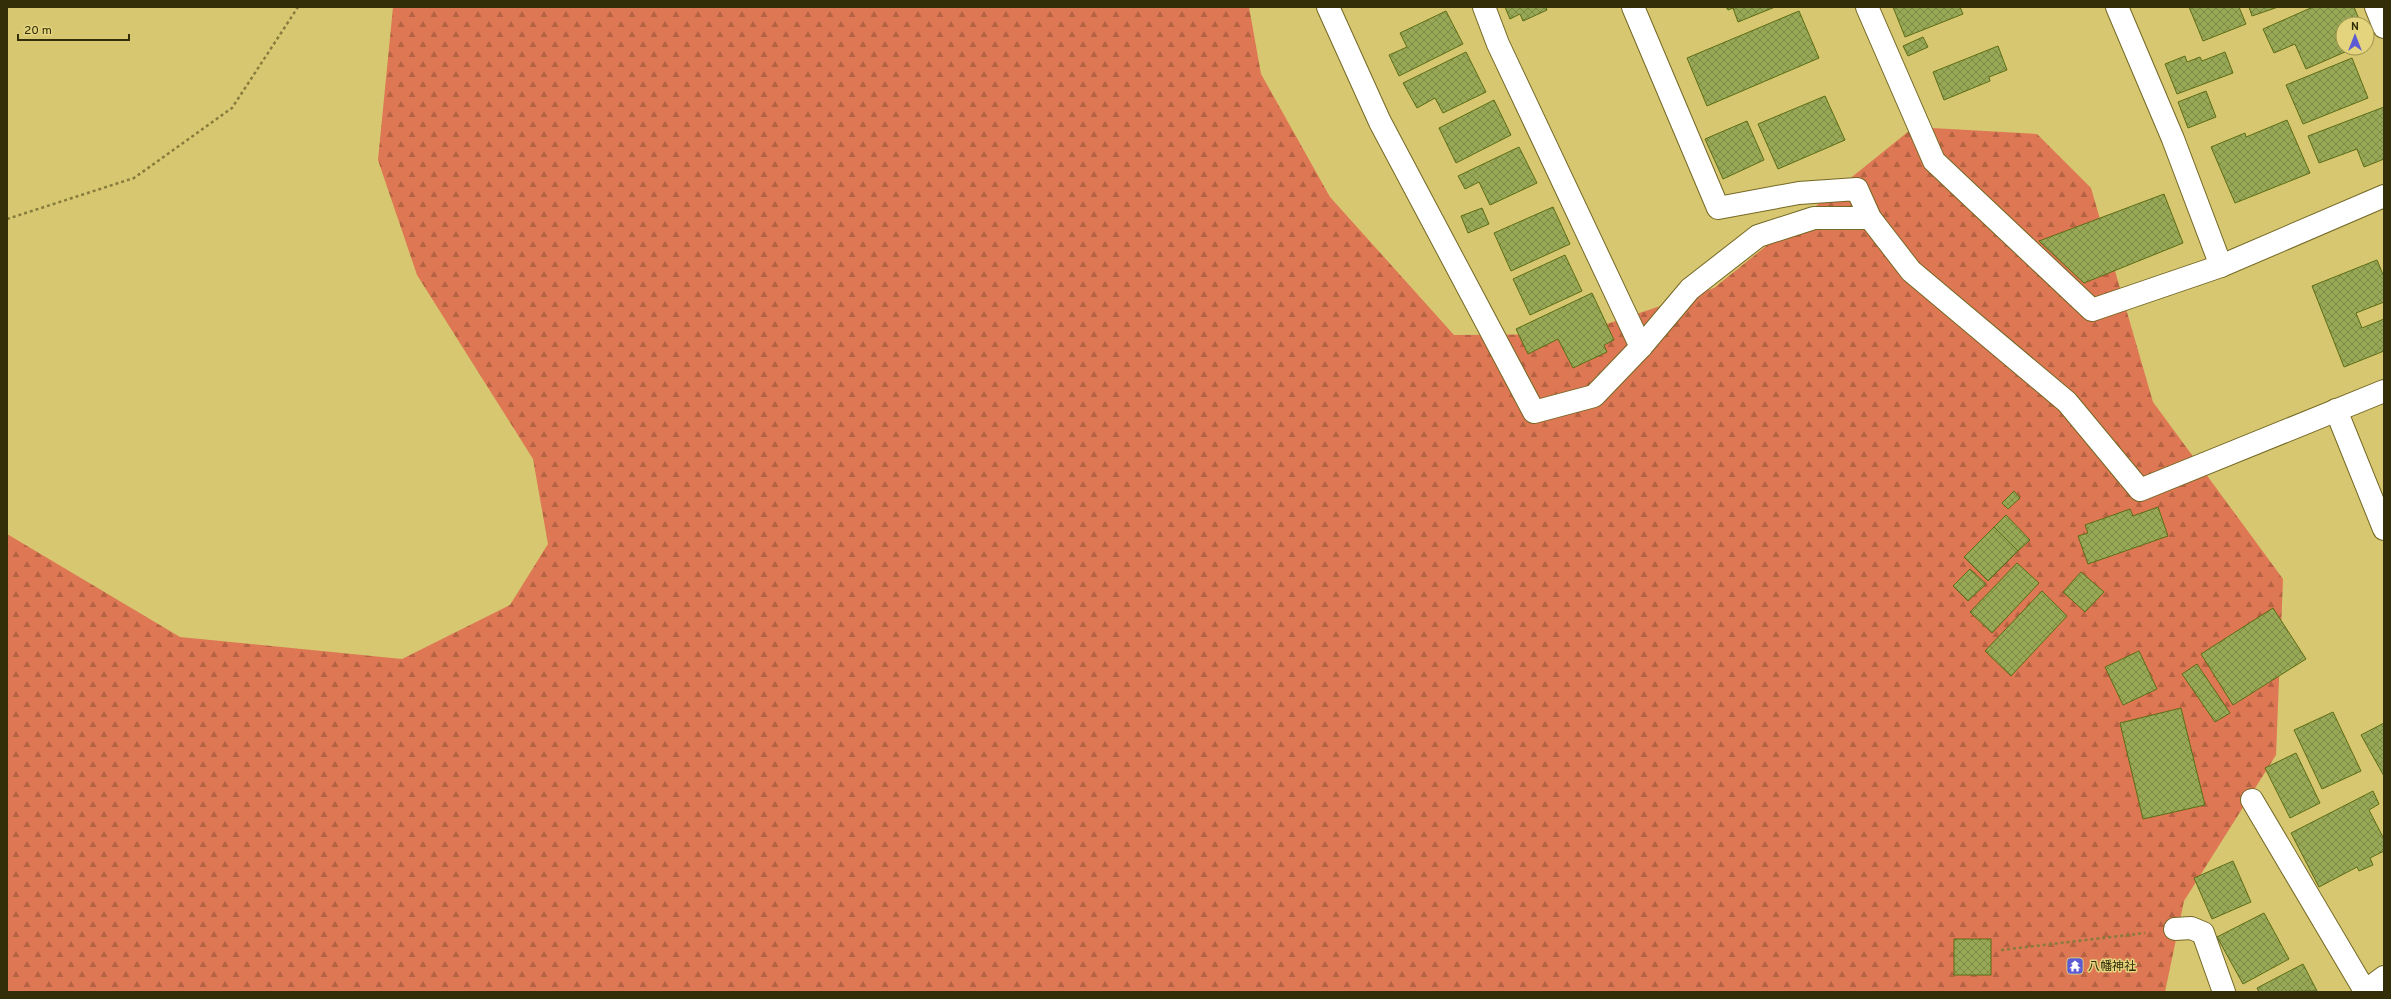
<svg xmlns="http://www.w3.org/2000/svg" width="2391" height="999" viewBox="0 0 2391 999" font-family="Overpass,'Noto Sans JP',sans-serif">
<style>
.forest{fill:url(#forest-firs)}
.building{fill:url(#building-cross-hatch);stroke:#5d6d15}
.lines{fill:none;stroke-linecap:round;stroke-linejoin:round}
.service-casing{stroke:#746825;stroke-width:24}
.minor-casing{stroke:#746825;stroke-width:24}
.tertiary-casing{stroke:#746825;stroke-width:24}
.path{stroke:#877c3d;stroke-width:2.5;stroke-dasharray:3 3;stroke-linecap:butt}
.service{stroke:#fff;stroke-width:22}
.minor{stroke:#fff;stroke-width:22}
.tertiary{stroke:#fff;stroke-width:22}
.labels{text-anchor:middle;stroke-width:3;stroke-linejoin:round;paint-order:stroke}
.poi-label{font-size:12px;fill:#342e08;stroke:#e3d47d;text-anchor:start}
</style>
<defs>
<pattern id="forest-firs" width="22" height="20" patternUnits="userSpaceOnUse"><rect width="22" height="20" fill="#de7753"/><path d="M5 1l3.5 6h-7zM16 11l3.5 6h-7z" fill="#b56243"/></pattern>
<pattern id="building-cross-hatch" width="8" height="8" patternUnits="userSpaceOnUse"><rect width="8" height="8" fill="#97a957"/><path d="M0 0l8 8M0 8l8-8" fill="none" stroke="#7c8a46"/></pattern>
</defs>
<rect width="100%" height="100%" fill="#d6c770"/>
<polygon class="forest" points="393,7 1249,7 1261,74 1330,197 1454,335 1577,334 1714,288 1914,127 2037,134 2091,188 2153,402 2283,579 2276,755 2184,901 2165,992 7,992 7,534 180,637 402,659 510,605 548,544 533,459 417,275 378,160"/>
<g class="building">
<polygon points="1505,7 1546,7 1547,10 1523,21 1520,14 1510,19"/>
<polygon points="1726,7 1775,7 1738,22 1733,8 1728,10"/>
<polygon points="1893,7 1960,7 1963,14 1905,37"/>
<polygon points="2189,7 2239,7 2246,24 2203,41"/>
<polygon points="2249,7 2278,7 2252,16"/>
<polygon points="2313,7 2354,7 2361,24 2343,24 2343,48 2354,48 2306,69 2295,44 2274,53 2263,29"/>
<polygon points="1446,11 1463,44 1399,76 1389,55 1407,47 1400,33"/>
<polygon points="1799,11 1819,58 1707,106 1687,58"/>
<polygon points="1923,37 1928,47 1908,56 1903,46"/>
<polygon points="1998,46 2007,70 1989,77 1990,81 1944,100 1933,72"/>
<polygon points="1466,52 1486,92 1443,113 1435,98 1417,108 1403,83"/>
<polygon points="2225,52 2233,73 2177,94 2165,64 2185,56 2187,62 2200,57 2202,61"/>
<polygon points="2352,58 2368,98 2303,124 2286,85"/>
<polygon points="2206,91 2216,117 2188,128 2178,102"/>
<polygon points="1825,96 1845,140 1778,169 1758,124"/>
<polygon points="1494,100 1511,135 1456,163 1439,128"/>
<polygon points="2384,107 2384,159 2364,167 2357,149 2319,163 2308,136"/>
<polygon points="2287,120 2310,173 2235,203 2211,147 2245,133 2246,137"/>
<polygon points="1747,121 1764,160 1723,179 1705,139"/>
<polygon points="1519,147 1537,183 1490,205 1479,182 1465,189 1458,176"/>
<polygon points="2164,194 2183,243 2084,283 2039,241"/>
<polygon points="1553,207 1570,244 1511,271 1494,233"/>
<polygon points="1482,208 1489,224 1468,233 1461,216"/>
<polygon points="1565,255 1582,291 1530,315 1513,279"/>
<polygon points="2377,260 2384,277 2384,302 2356,313 2362,328 2384,319 2384,351 2344,367 2312,286"/>
<polygon points="1592,293 1614,340 1604,345 1607,352 1573,368 1558,339 1528,354 1516,329"/>
<polygon points="2014,491 2020,498 2008,509 2002,503"/>
<polygon points="2158,507 2168,536 2088,564 2078,536 2088,533 2085,525 2130,509 2133,516"/>
<polygon points="2006,515 2030,540 2018,551 1994,527"/>
<polygon points="1994,527 2018,551 1988,581 1964,557"/>
<polygon points="2017,563 2039,583 1992,633 1970,612"/>
<polygon points="1970,569 1986,584 1968,601 1953,586"/>
<polygon points="2081,572 2104,592 2085,612 2063,592"/>
<polygon points="2042,591 2067,616 2011,676 1985,651"/>
<polygon points="2273,608 2306,659 2233,705 2201,654"/>
<polygon points="2139,651 2157,689 2123,705 2105,667"/>
<polygon points="2197,664 2230,713 2215,722 2182,674"/>
<polygon points="2181,708 2205,805 2143,819 2120,723"/>
<polygon points="2333,712 2361,771 2322,789 2294,730"/>
<polygon points="2384,723 2384,776 2361,735"/>
<polygon points="2296,753 2320,803 2290,818 2265,768"/>
<polygon points="2373,791 2379,804 2369,810 2384,839 2384,851 2370,858 2373,865 2359,871 2357,867 2319,887 2291,833"/>
<polygon points="2233,861 2251,902 2212,919 2194,878"/>
<polygon points="2264,913 2289,959 2243,984 2217,937"/>
<rect x="1954" y="939" width="37" height="36"/>
<polygon points="2303,964 2317,991 2259,992 2257,988"/>
</g>
<g class="lines">
<defs>
<polyline id="service" points="2252,800 2365,991"/>
<g id="minor">
<polyline points="1328,7 1380,122 1534,412 1594,396 1641,347 1690,289 1758,236 1814,218 1870,218"/>
<polyline points="1484,7 1498,44 1641,347"/>
<polyline points="1633,7 1718,208 1799,193 1857,189 1870,218 1911,271 2067,402 2140,490 2384,391"/>
<polyline points="1867,7 1934,161 2092,310 2221,266"/>
<polyline points="2376,7 2384,27"/>
<polyline points="2336,410 2384,529"/>
<polyline points="2175,929 2191,928 2203,933 2224,992"/>
<polyline points="2364,992 2384,977"/>
</g>
<polyline id="tertiary" points="2117,7 2173,139 2221,266 2384,196"/>
</defs>
<use href="#service" class="service-casing"/>
<use href="#minor" class="minor-casing"/>
<use href="#tertiary" class="tertiary-casing"/>
<g class="path">
<polyline points="7,219 134,178 232,108 298,7"/>
<polyline points="2001,950 2145,933"/>
</g>
<use href="#service" class="service"/>
<use href="#minor" class="minor"/>
<use href="#tertiary" class="tertiary"/>
</g>
<defs>
<symbol id="temple-square" viewBox="-11 -11 22 22"><rect x="-9" y="-9" width="18" height="18" rx="4" fill="#5d5bd3" stroke="#e3d47d"/><path d="M0-6L5-2H3V0L6.5 2.5H4V6H1.5V3h-3V6H-4V2.5H-6.5L-3 0V-2H-5Z" fill="#fff"/></symbol>
</defs>
<g fill-rule="evenodd">
<use href="#temple-square" x="2065" y="956" width="20" height="20"/>
</g>
<g class="labels">
<g class="poi-label">
<text x="2088" y="970">八幡神社</text>
</g>
</g>
<rect width="2391" height="999" fill="none" stroke="#342e08" stroke-width="16"/>
<g transform="translate(2355 36)"><circle r="19" fill="#e3d47d" stroke="#9d924e"/>
<path d="M0-3L7 15L0 10L-7 15Z" fill="#5d5bd3"/>
<text y="-6" font-size="11" font-weight="bold" text-anchor="middle" fill="#342e08">N</text>
</g>
<path d="M18 34v6h111v-6" fill="none" stroke="#342e08" stroke-width="2"/>
<text x="24" y="34" font-size="12" fill="#342e08" stroke="#e3d47d" stroke-width="3" paint-order="stroke">20 m</text>
</svg>
